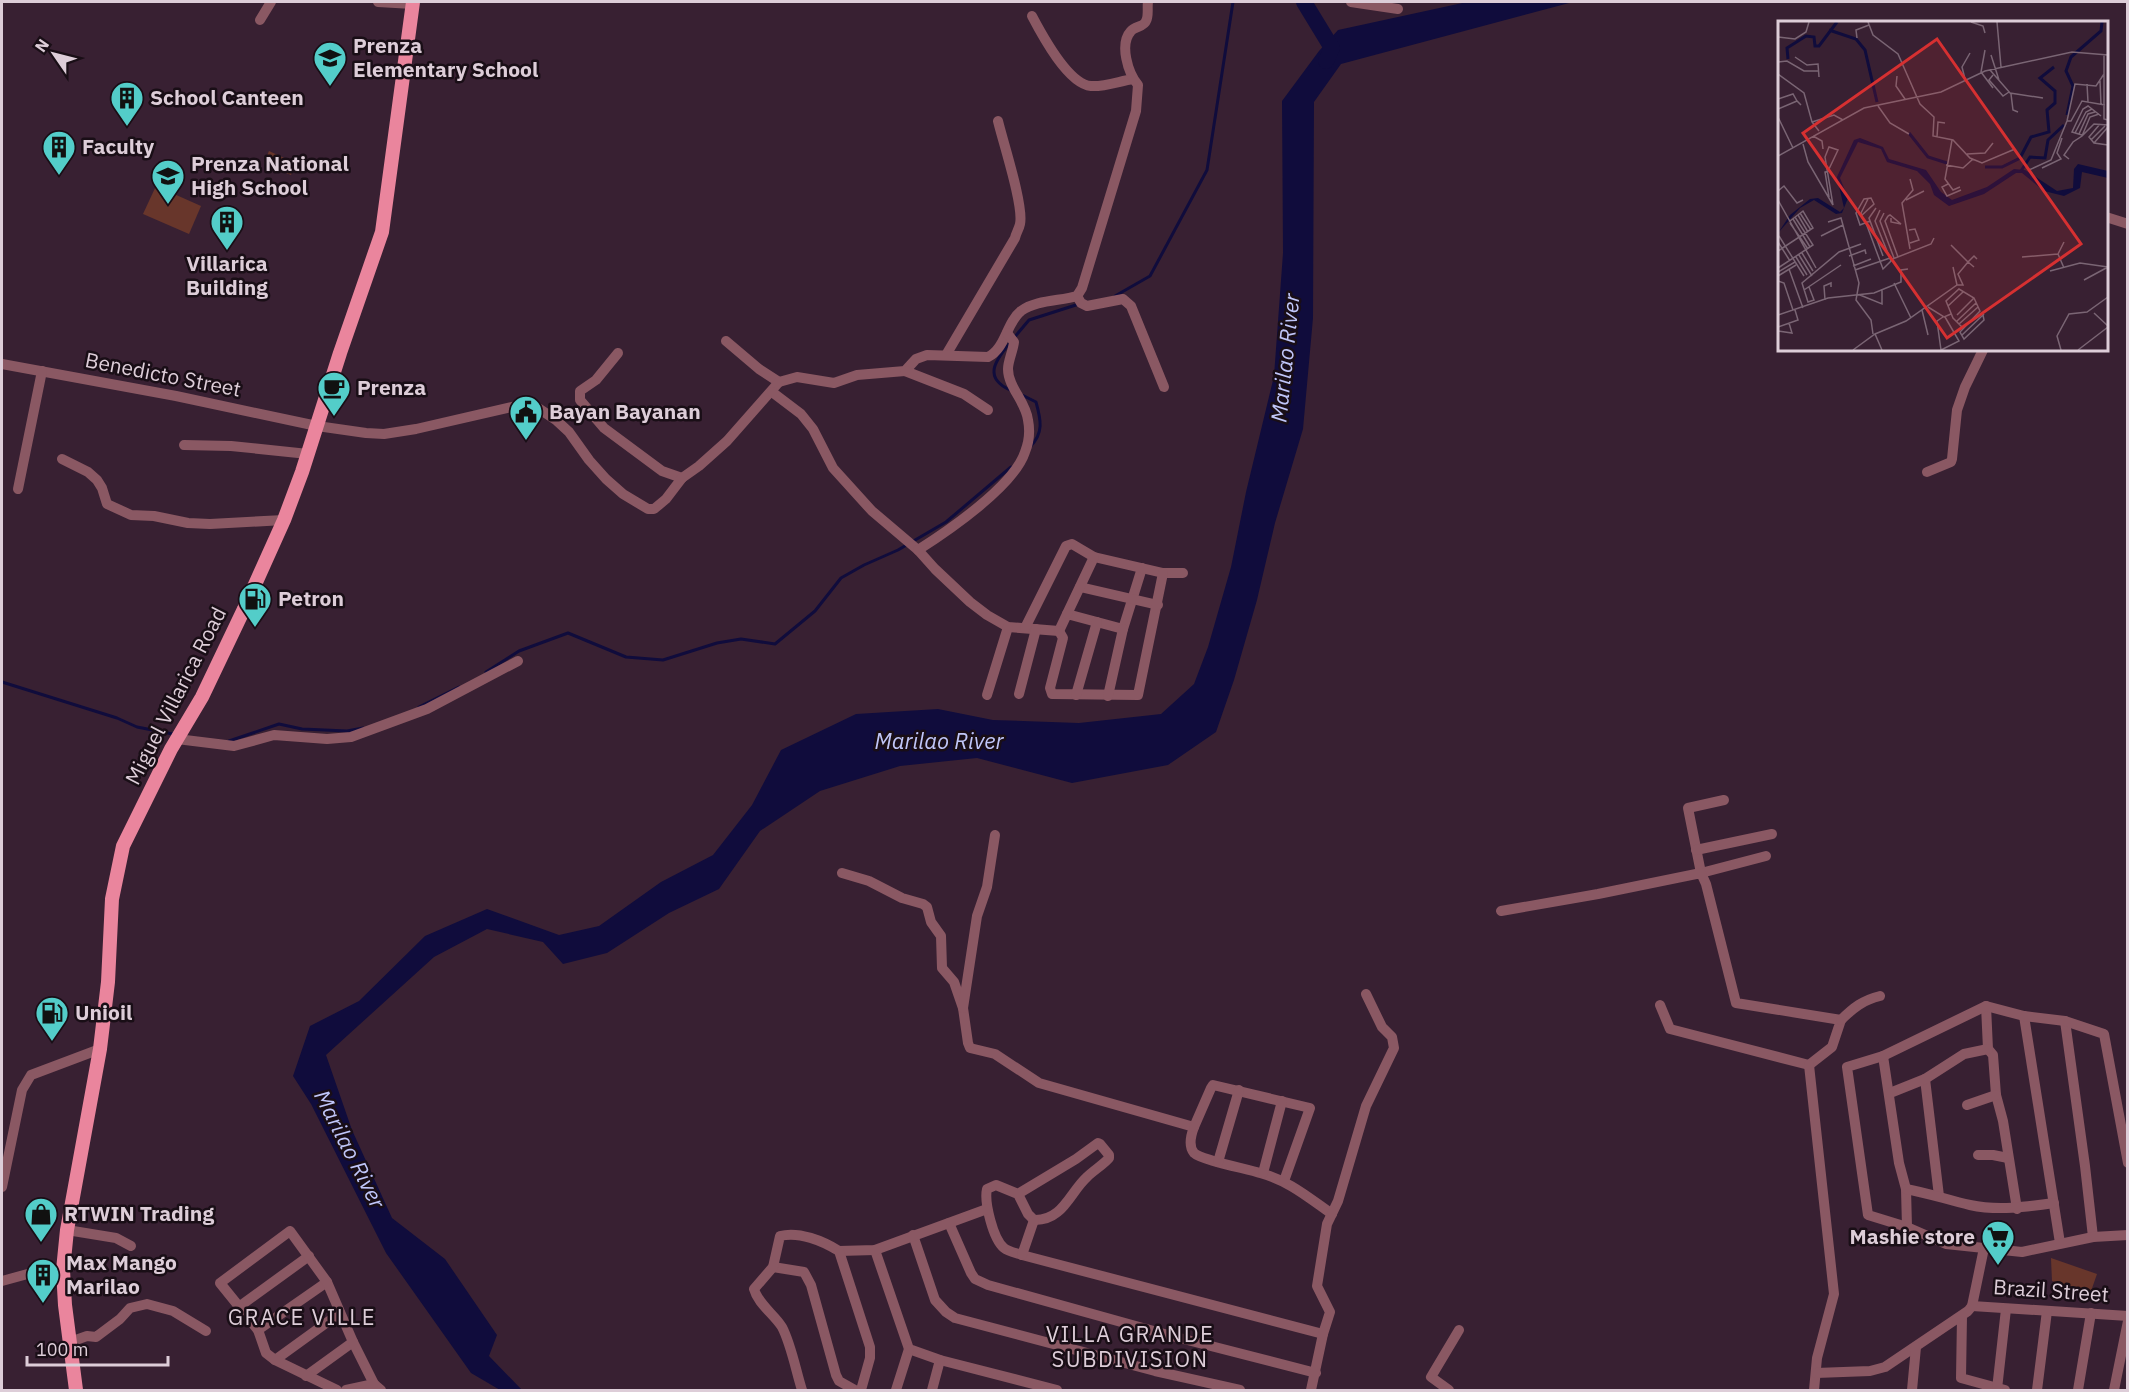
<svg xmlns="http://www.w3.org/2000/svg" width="2129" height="1392" viewBox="0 0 2129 1392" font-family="'IBM Plex Sans',sans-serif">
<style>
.green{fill:#68362b}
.water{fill:#100c3c}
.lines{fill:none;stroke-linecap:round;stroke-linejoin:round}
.stream{stroke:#100c3c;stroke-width:3}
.river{stroke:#100c3c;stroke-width:16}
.minor{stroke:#8a5863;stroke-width:10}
.major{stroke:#ea859d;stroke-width:14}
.labels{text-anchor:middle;stroke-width:5;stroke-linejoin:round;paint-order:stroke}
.poi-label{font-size:21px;font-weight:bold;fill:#ddcdd8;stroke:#190e16;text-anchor:start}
.street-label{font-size:21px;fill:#ddcdd8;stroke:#190e16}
.water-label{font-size:22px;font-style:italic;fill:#c0c6f9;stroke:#190e16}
.neighbourhood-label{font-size:22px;letter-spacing:1.5px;fill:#ddcdd8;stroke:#190e16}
.inset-river{fill:none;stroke:#100c3c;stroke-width:3}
.inset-road{fill:none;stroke:#7a6574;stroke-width:1.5}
.view{fill:#d63031;fill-opacity:0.15;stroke:#d63031;stroke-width:3}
.inset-edge{fill:none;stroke:#ddcdd8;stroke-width:3}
</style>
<rect width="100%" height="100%" fill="#382032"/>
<g class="green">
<polygon points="269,151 295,163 291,175 264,163"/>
<polygon points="156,186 201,206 189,234 143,214"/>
<polygon points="2051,1258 2097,1274 2090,1294 2052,1281"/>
</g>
<polygon class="water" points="1467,2 1573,2 1341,64 1314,102 1313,318 1303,429 1275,523 1257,600 1234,680 1216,732 1168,765 1072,783 977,758 900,766 820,791 760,831 719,889 669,913 607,953 563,964 543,942 487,929 434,957 326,1055 352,1130 392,1218 445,1259 497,1335 489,1356 522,1390 500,1390 471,1373 386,1253 311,1104 293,1076 310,1026 359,1001 425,936 487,909 559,935 599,926 661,882 713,855 752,805 781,750 856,714 938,709 993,720 1079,723 1161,714 1194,684 1208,647 1231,567 1246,492 1274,376 1283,253 1282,101 1319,51 1338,30"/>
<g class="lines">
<g class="stream">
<polyline points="1115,296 1150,276 1207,170 1233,2"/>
<polyline points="1013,339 1029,320 1079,304"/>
<path d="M1009 344C994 362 984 378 1010 390"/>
<path d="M1022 395 1036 402C1041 420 1044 433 1030 447"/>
<polyline points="486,672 519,651 568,633 626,657 663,660 717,643 741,639 775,644 815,611 841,578 864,565 898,550 946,522 1011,467"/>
<polyline points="2,682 117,718 137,727 173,734"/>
<polyline points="419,707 459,687"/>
<polyline points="229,741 279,724 302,729 347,731 363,728"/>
</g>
<polyline class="river" points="1304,2 1332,48 1326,61"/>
<g class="minor">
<polyline points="378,2 413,4"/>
<polyline points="1351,2 1398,9"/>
<path d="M1032 16C1042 35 1068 84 1091 86 1104 87 1120 81 1133 79"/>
<polyline points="260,20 271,2"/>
<polyline points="2106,217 2128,224"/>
<polyline points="1077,296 1081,303 1087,306 1123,299 1131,306 1164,387"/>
<polyline points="726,341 759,369 779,382"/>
<polyline points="618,353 596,380 580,391 580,400 604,428 662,471 682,478"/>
<path d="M946 355 1015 238C1016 233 1019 229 1020 224 1024 206 1003 142 998 121"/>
<path d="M2 364 176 396 317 426 366 433 384 434 416 429 520 405 532 404 556 420 569 432 589 460 606 479 623 494 648 509H654L666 499 682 478 699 466 727 441 779 382 797 377 834 383 857 375 905 371 916 359 927 355 988 357C1006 348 1006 323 1021 311 1036 300 1060 301 1077 296L1082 288 1136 111 1138 85C1128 73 1119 44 1131 31 1135 26 1144 27 1146 21 1149 16 1147 7 1148 2"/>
<polyline points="905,371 964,394 988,410"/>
<polyline points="772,392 801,414 813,429 833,468 872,511 918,550 935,569 970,602 987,615 1008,627 1059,631 1067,614 1123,629 1142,568"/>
<polyline points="184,445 231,446 308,454"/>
<polyline points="62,459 88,472 97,480 102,488 107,504 131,515 154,516 188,523 210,524 284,520"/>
<polyline points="1927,472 1951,462 1952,459 1957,410 1965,387 1983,350"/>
<polyline points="18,489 42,371"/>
<path d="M918 550C948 531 1014 486 1025 452 1029 442 1030 430 1028 420 1026 402 1008 387 1008 369 1008 361 1013 351 1014 342L1007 333"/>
<polyline points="1080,587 1158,605"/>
<polyline points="1067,614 1094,557 1163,573 1183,573"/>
<polyline points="1025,628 1066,546 1072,544 1094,557"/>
<polyline points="1059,631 1063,638 1050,688 1052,694 1138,695 1163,573"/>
<polyline points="1019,694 1036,629"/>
<polyline points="987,695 1008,627"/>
<polyline points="1076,695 1097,622"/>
<polyline points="1108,696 1123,629"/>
<polyline points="177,739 234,746 274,735 327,739 351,737 427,709 518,661"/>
<polyline points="1724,800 1688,808 1701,873 1766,856"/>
<polyline points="1696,850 1772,834"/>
<path d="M842 873 869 881 902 898 923 904 927 907 931 922 941 936 942 968 954 982 963 1008 968 1043 970 1048 995 1054 1039 1083 1194 1127C1191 1135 1188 1146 1194 1153 1201 1160 1248 1169 1260 1173 1288 1180 1309 1198 1332 1214"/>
<polyline points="1501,911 1598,894 1701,873 1706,884 1736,1003 1841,1020 1832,1047 1809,1065"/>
<polyline points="1660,1005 1670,1029 1809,1065"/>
<polyline points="1986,1006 1988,1049 1993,1055 1996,1095 2003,1121 2017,1209"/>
<polyline points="963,1008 977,916 987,887 995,835"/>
<polyline points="2024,1016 2060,1243"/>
<path d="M1841 1020C1853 1008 1863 1000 1880 996"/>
<polyline points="2065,1021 2085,1166 2093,1237"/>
<polyline points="1883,1056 1899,1163 1906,1189 1907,1227"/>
<polyline points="1809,1065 1834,1294 1817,1358 1814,1390"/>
<polyline points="1925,1079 1939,1196"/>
<polyline points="1890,1093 1925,1079 1964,1054 1988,1049"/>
<polyline points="1967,1105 1996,1095"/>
<polyline points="1194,1127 1211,1088 1213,1085 1310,1108 1284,1181"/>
<polyline points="1978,1155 1993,1155 2008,1158"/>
<polyline points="1218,1162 1239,1090"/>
<polyline points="2128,1163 2104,1034 2065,1021 2024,1016 1986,1006 1883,1056 1847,1067 1868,1215 1907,1227 1946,1244 2022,1252 2093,1237 2128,1235"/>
<polyline points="1263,1173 1282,1101"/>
<polyline points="2,1187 22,1090 31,1075 100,1049"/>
<path d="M1906 1189C1928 1193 1948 1200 1970 1205 1998 1211 2026 1207 2054 1203"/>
<path d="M1018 1194 1028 1214 1034 1220C1063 1221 1070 1192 1087 1177 1094 1170 1103 1165 1109 1158V1155L1100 1144 1098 1143 1076 1159 1018 1194 996 1185 987 1189C984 1202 993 1239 1004 1248 1009 1252 1017 1253 1022 1255L1323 1334"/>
<polyline points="949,1223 971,1273 975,1279 988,1285 1168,1335 1316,1373"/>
<polyline points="67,1230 116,1238 131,1246"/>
<polyline points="913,1235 935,1300 946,1312 955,1318 1155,1371 1240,1390"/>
<polyline points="875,1250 909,1349 940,1360 1057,1390"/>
<polyline points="839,1251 875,1250 987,1209"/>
<polyline points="1022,1255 1034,1220"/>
<polyline points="773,1267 804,1272 811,1285 836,1375 839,1381 855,1390"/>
<polyline points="2,1281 35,1272 63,1270"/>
<polyline points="240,1306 309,1256"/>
<polyline points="1972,1306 2128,1316"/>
<polyline points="1962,1316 1961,1378 2005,1390"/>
<polyline points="258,1330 327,1282"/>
<polyline points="70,1342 87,1336 96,1337 120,1319 130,1308 147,1304 173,1311 206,1331"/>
<polyline points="275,1360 340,1313"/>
<polyline points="1816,1373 1870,1371 1885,1367 1968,1311 1972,1306 1984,1248"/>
<polyline points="306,1376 353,1342"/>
<polyline points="1997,1389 2006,1309"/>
<polyline points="337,1390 275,1360 266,1353 258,1330 220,1283 290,1231 327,1282 353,1342 374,1384"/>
<polyline points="346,1390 374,1384 381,1390"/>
<path d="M802 1390C796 1371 791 1344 782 1327 774 1314 758 1304 754 1289L773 1267 780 1236C799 1231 823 1241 839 1251L870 1347V1358L861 1390"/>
<polyline points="896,1390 909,1349"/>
<polyline points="932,1390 940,1360"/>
<polyline points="1311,1390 1323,1334 1330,1312 1317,1286 1327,1224 1338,1201 1366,1106 1394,1048 1392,1037 1382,1027 1366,994"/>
<polyline points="1449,1390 1431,1377 1459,1330"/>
<polyline points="1912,1390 1916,1347"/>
<polyline points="2037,1390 2047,1311"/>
<polyline points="2078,1390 2091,1313"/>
<polyline points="2114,1390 2128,1321"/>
</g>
<polyline class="major" points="76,1390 65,1305 63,1270 67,1230 100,1049 108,982 112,899 123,846 171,749 202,697 244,609 284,520 302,472 340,353 382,232 413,2"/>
</g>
<defs>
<symbol id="school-pin" viewBox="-11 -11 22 30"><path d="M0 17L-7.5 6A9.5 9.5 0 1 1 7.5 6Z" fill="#53cdc9" stroke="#190e16"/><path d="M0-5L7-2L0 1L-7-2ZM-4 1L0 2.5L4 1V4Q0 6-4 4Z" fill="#111"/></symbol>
<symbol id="building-pin" viewBox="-11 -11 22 30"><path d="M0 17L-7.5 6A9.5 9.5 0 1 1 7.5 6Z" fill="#53cdc9" stroke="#190e16"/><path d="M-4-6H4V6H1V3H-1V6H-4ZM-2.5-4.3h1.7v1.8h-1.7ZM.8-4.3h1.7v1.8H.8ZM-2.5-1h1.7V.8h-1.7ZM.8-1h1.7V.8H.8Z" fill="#111"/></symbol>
<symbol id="cafe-pin" viewBox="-11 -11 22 30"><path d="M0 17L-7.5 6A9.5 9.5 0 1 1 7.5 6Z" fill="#53cdc9" stroke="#190e16"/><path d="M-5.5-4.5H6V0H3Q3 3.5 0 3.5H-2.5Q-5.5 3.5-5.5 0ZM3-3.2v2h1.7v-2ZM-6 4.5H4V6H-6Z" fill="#111"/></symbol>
<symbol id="civic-pin" viewBox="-11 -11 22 30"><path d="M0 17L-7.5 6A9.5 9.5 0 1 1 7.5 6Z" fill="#53cdc9" stroke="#190e16"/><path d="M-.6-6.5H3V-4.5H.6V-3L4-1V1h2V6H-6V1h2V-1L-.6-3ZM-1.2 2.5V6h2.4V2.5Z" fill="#111"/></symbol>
<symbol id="fuel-pin" viewBox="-11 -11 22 30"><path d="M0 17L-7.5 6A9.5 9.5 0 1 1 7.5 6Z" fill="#53cdc9" stroke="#190e16"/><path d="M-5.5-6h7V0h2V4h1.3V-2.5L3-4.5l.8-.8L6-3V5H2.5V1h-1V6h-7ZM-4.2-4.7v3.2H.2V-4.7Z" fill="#111"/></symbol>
<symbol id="shop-pin" viewBox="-11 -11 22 30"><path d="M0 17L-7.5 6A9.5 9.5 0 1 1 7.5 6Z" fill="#53cdc9" stroke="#190e16"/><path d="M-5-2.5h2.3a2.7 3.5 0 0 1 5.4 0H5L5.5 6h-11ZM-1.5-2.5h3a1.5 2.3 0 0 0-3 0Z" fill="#111"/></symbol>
<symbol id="supermarket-pin" viewBox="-11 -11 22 30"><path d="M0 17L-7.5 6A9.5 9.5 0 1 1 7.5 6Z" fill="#53cdc9" stroke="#190e16"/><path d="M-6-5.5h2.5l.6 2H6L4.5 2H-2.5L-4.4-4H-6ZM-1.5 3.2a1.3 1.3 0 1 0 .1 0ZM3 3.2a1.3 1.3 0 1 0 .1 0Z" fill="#111"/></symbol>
</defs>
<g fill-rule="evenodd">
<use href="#school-pin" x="311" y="39" width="38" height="52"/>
<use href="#building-pin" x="108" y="79" width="38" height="52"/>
<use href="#building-pin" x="40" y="128" width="38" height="52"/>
<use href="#school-pin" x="149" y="157" width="38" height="52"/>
<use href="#building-pin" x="208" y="203" width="38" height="52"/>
<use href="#cafe-pin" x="315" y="369" width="38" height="52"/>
<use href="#civic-pin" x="507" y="393" width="38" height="52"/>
<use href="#fuel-pin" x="236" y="580" width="38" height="52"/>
<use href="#fuel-pin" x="33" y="994" width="38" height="52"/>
<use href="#shop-pin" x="22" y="1195" width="38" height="52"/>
<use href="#supermarket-pin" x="1979" y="1218" width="38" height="52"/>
<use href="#building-pin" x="24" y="1256" width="38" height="52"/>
</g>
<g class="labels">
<g class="poi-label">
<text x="353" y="53">Prenza<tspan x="353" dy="24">Elementary School</tspan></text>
<text x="150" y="105">School Canteen</text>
<text x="82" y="154">Faculty</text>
<text x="191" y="171">Prenza National<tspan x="191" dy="24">High School</tspan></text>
<text x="227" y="271" text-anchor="middle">Villarica<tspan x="227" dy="24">Building</tspan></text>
<text x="357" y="395">Prenza</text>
<text x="549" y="419">Bayan Bayanan</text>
<text x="278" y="606">Petron</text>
<text x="75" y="1020">Unioil</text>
<text x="64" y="1221">RTWIN Trading</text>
<text x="1975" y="1244" text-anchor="end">Mashie store</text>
<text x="66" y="1270">Max Mango<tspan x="66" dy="24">Marilao</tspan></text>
</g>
<g class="street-label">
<text transform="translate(163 375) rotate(11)" y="7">Benedicto Street</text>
<text transform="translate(176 696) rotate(-63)" y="7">Miguel Villarica Road</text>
<text transform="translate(2051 1291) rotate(4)" y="7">Brazil Street</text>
</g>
<g class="water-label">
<text transform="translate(1285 358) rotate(-84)" y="8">Marilao River</text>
<text x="939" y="749">Marilao River</text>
<text transform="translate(350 1149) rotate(63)" y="8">Marilao River</text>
</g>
<g class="neighbourhood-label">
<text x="302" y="1325">GRACE VILLE</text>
<text x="1130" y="1342">VILLA GRANDE<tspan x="1130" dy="25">SUBDIVISION</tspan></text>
</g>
</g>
<g transform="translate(1778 21)">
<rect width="330" height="330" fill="#382032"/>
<path d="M82 117 105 126 111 138 148 149 163 171 174 179 209 166 236 148 247 149 279 170 295 167 296 148 300 143 330 150V157L304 151 302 167 286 175 266 170 244 152H238L206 173 171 185 156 174 152 163 139 150 109 141 103 128 80 121 62 157 70 177 64 192 58 193 36 179 22 187 0 212 12 194 32 178 40 177 62 191 66 187 59 156 76 119Z" fill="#100c3c"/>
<path class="inset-river" d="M51 9 78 18 87 29 99 81M10 38 9 27 28 15 36 16 37 25H41L59 1M289 94 295 65 288 50 293 36 323 10 324 1M131 112 150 136 169 142M207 146H224L242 137 253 116 271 111 269 89 277 82V70L262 57 276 46M243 150 252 136 267 137 270 119 286 104"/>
<path class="inset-road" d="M90 1 95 14 120 33 142 83 156 96 155 115 175 119 192 137 204 142 237 128M193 1 205 5 207 12M219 1 223 46M0 16 17 18 28 11 31 1M79 17 78 9 91 4M207 29 203 51 215 67M213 34 221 59M326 34V98L330 99M17 36 29 44 40 43 41 56M0 41 9 40 26 50H40M212 49 233 73 235 89 240 91M0 53 26 72 34 101 41 110M215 54 211 59 225 75 231 71M119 55 118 65 127 78M187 58 184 46 192 32M322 60 323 84M309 63 310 81M232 72 265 77M0 78 15 73 19 80M100 85 112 102 131 113M0 88 19 80 23 84M0 96 15 127M289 100H293L304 80 327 84M34 101 56 94 65 99M322 103 311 116 316 122 330 124M297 112 308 91 314 88M301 113 310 93 317 91M304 114 294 111 305 88 310 85 323 95M35 115 44 120 45 128M304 115 316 103 330 104M159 116 160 101 167 102M174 119 167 158 175 169 182 166M313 119 327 105M316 122 330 106M25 123 30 141 55 184M189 133 207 132 215 122M0 135 86 87 163 71 207 50 294 31 330 34M291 138 286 134 295 121 304 115 312 96 321 93M168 144 185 147 195 138M264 147 283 138 279 132 284 117M51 148 60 129 51 126 47 136 55 184M251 149 273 139 289 100 297 63 318 65 326 53M51 150 47 151 51 176M132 158 135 169 124 182 132 228M170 163 164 166 169 175 183 169M0 170 6 165 19 182 25 179M0 179 38 247M128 179 146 170M98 187 91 197 105 235M22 192 33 209M106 192 102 200 116 237M20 194 30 211M83 195 96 183 93 177 86 178 78 192 82 204 92 200M110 195 107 200 120 236M110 195 112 194 123 203 113 201V197M15 198 32 226M85 199 83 192 90 178M50 201 63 197 81 262 78 279 93 299 95 313M12 202 30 228M88 202 105 248 113 240 97 200 102 189M131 209 137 208 141 219 132 222M1 215 26 255M43 215 65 204M0 221 12 240M286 221 280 233 286 247M0 230 35 207 25 190 12 200M24 232 35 250M21 234 34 255M71 235 87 229 88 233M18 236 29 254M244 236 280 233M112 239 153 223 156 217M75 245 93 238M175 246 179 264M196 246 190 241 196 235 199 238M0 247 35 224 17 196M11 248 25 287M77 249 112 237M272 250 302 242 330 246M0 251 17 241M0 255 18 244M306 259 330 246M0 260 6 262 15 289M116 262 133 297M31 266 36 279 30 281 24 262 61 231 83 223M26 269 63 244M82 274 104 283V268M47 279 46 265 53 262V266M170 285 185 271M150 286 166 296 173 293M144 289 150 314M316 292 330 305M0 294 50 277 96 272 123 261V249L130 248M179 294 196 277M179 300 198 282M181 303 200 286M0 306 20 299 17 289M185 307 175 297 168 280 181 268 196 277 202 290 182 311 186 318 206 299 205 294M0 310 14 312 11 302M97 313 128 300 179 264H185L180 253 190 241 173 224M184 314 206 293M75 329 97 313 104 329M163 329 181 320 167 296M163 329 159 300 165 296M283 329 279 315 291 293 309 291 330 276M300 329 330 306"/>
<path class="view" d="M159 18 303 223 169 317 25 112Z"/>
<rect width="330" height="330" class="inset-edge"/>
</g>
<rect width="2129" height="1392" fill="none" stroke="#ddcdd8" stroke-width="6"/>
<g transform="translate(54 54) rotate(305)" stroke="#190e16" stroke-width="4.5" paint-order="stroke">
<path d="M0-4.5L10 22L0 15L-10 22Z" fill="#ddcdd8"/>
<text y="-9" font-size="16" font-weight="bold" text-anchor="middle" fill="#ddcdd8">N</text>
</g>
<path d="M27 1356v9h141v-9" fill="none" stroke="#ddcdd8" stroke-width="3"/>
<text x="36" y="1356" font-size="18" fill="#ddcdd8" stroke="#190e16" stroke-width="4.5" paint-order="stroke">100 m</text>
</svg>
